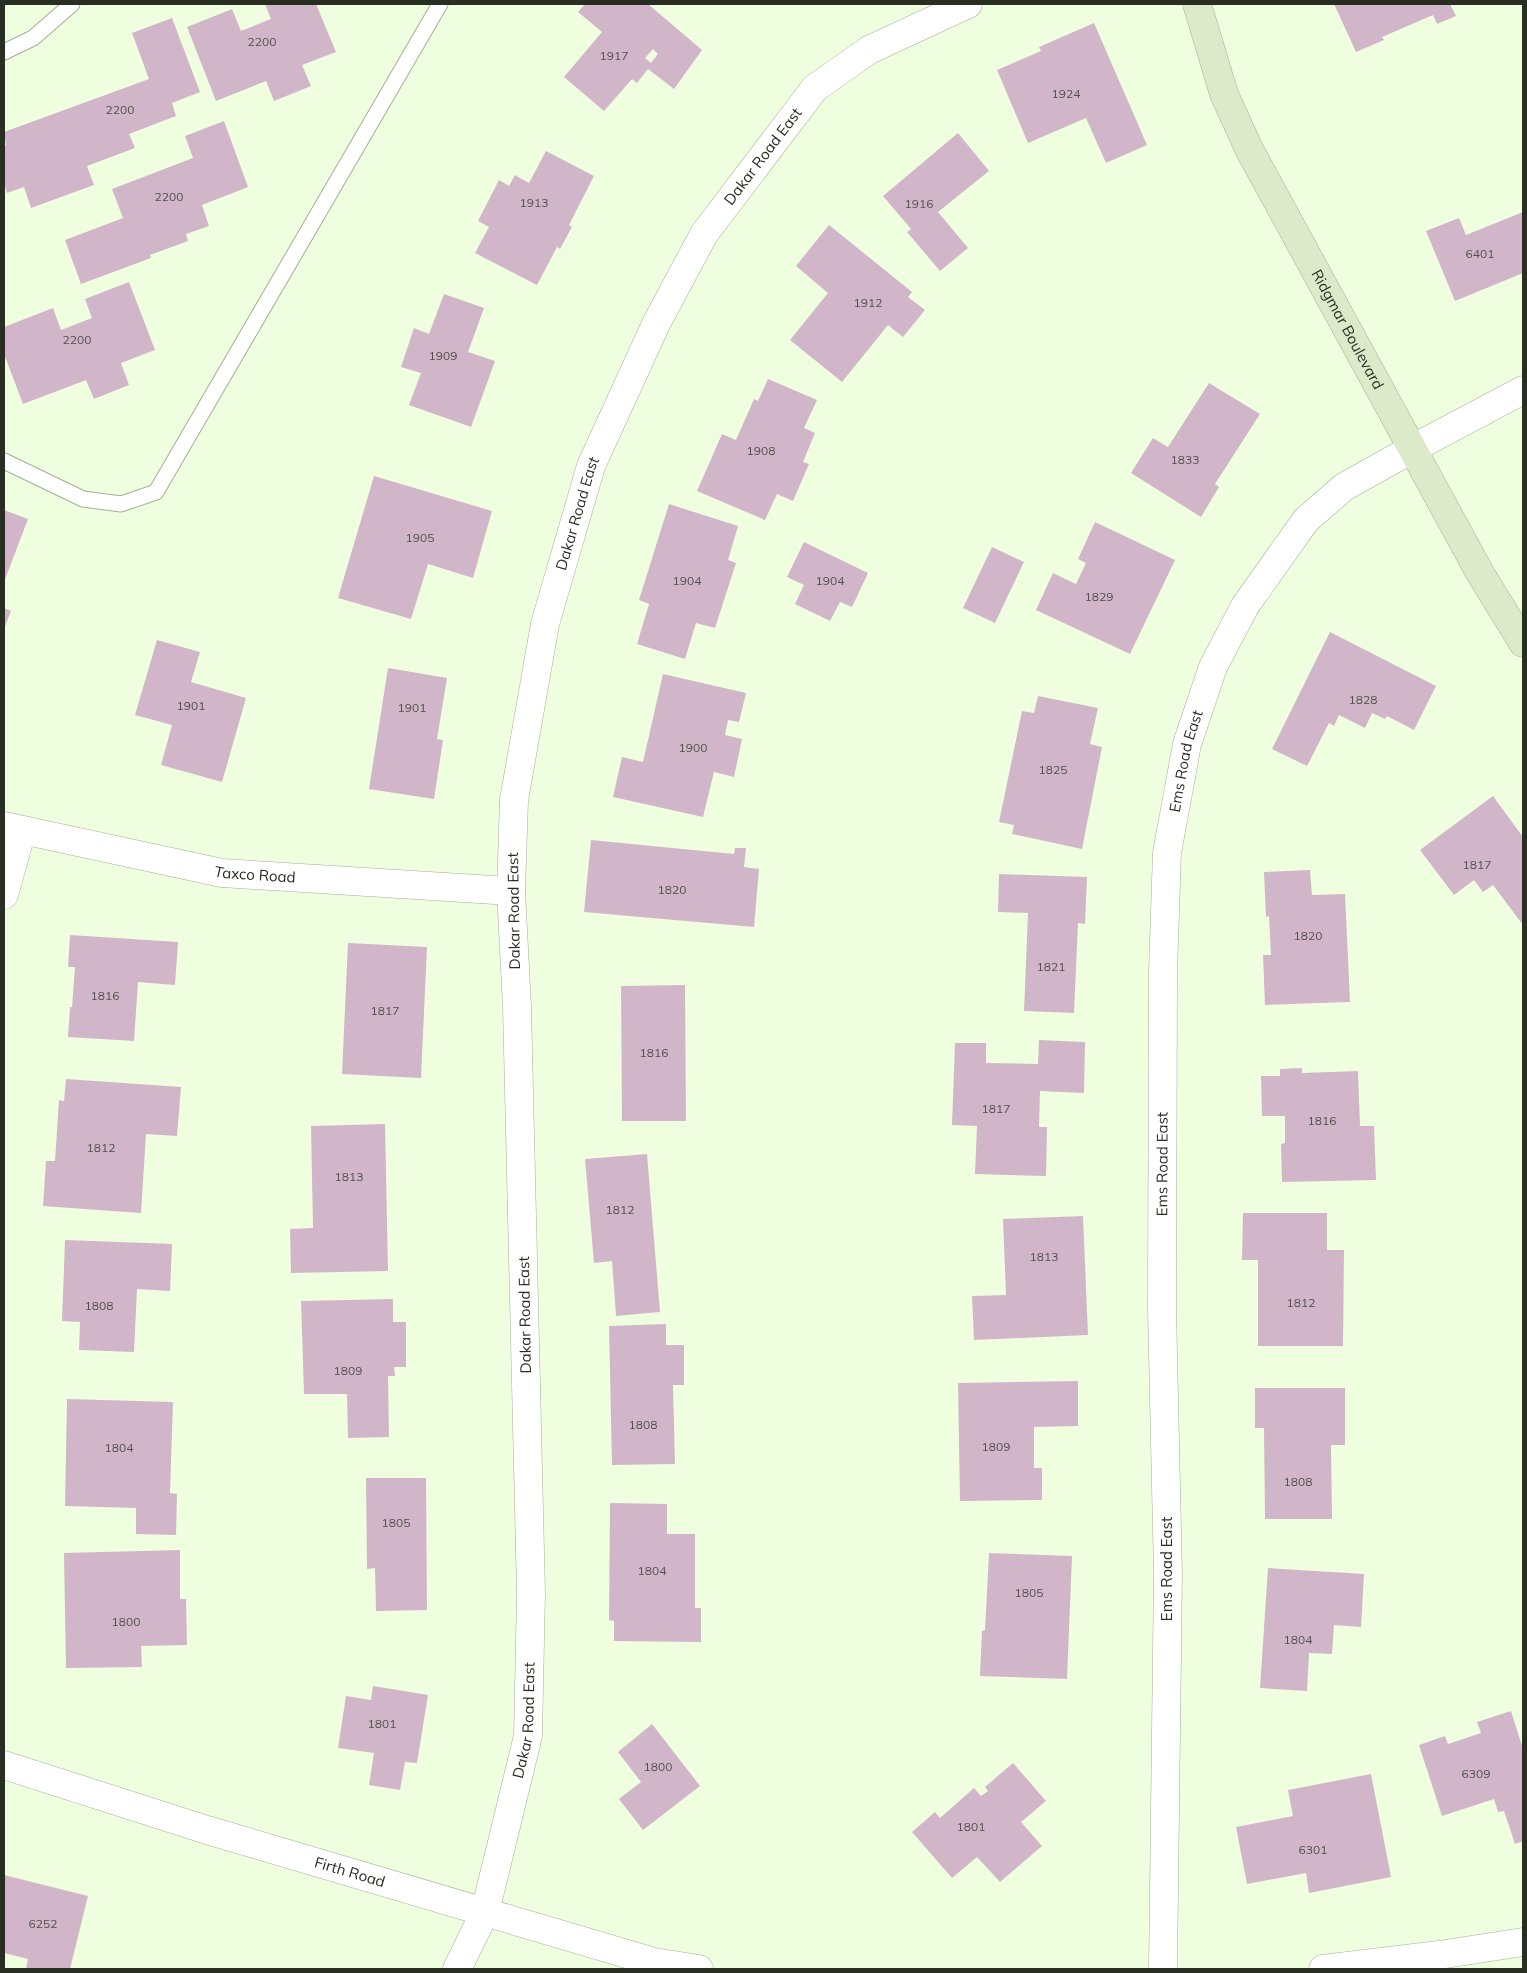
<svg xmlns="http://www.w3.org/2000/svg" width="1527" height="1973" viewBox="0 0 1527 1973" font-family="Mulish,sans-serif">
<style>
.building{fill:#d1b6ca;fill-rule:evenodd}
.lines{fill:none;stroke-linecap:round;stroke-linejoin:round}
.lane-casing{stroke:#a3b094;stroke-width:17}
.street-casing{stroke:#a3b094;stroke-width:29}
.secondary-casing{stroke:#a3b094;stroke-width:29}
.lane{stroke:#fff;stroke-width:15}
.street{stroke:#fff;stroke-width:28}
.secondary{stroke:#ddeaca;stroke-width:28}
.labels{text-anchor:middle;stroke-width:4;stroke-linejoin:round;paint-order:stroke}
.number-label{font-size:12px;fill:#52504c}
.street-label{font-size:15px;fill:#282e22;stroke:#fff}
</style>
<rect width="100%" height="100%" fill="#f0fee0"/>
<g class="building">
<polygon points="265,4 316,4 336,52 302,65 311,86 274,101 266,81 216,101 187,27 232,9 241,31 271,19"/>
<path d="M585 4H648L702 50 674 89 648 69 637 83 632 79 604 111 564 77 602 32 578 12ZM653 49 658 54 651 63 645 58Z"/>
<polygon points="1334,4 1450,4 1456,16 1437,24 1433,15 1382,37 1384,40 1356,52"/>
<polygon points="172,18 200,92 172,103 176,116 129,134 135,148 87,166 94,185 31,208 24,187 7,193 4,183 4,146 6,145 4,132 149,79 132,33"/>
<polygon points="1094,23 1147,145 1106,163 1086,118 1028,143 997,70 1041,51 1039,47"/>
<polygon points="224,121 248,187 202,205 209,226 186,234 188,241 150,255 151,258 81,284 65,240 123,218 112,189 193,158 185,136"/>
<polygon points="958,133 989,171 938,212 968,248 940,271 907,232 911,229 883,196"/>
<polygon points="546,151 594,176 569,225 572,227 560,249 557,247 537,285 475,253 489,227 478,221 499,180 509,186 515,175 529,183"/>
<polygon points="1523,212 1523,273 1455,301 1426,231 1459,218 1466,235"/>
<polygon points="829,225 912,292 908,297 925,310 903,337 888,325 842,382 790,340 828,293 796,266"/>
<polygon points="129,282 155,350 121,363 129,385 94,399 86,380 23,404 4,354 4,327 53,308 61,330 92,318 85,299"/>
<polygon points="444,294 484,308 468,352 495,361 471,427 409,405 421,373 401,367 414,328 429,334"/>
<polygon points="768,379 817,400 804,428 815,433 803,462 809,464 793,501 777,494 765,520 697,491 722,434 736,440 754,399 758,401"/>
<polygon points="1209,383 1260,414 1215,484 1219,487 1201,517 1131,473 1153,438 1168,447"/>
<polygon points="374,476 492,511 473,578 428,564 411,619 338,598"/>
<polygon points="669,504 738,526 728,560 736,563 715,628 696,623 685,659 637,644 649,604 639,600"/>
<polygon points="4,510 28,519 4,582"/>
<polygon points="1095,522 1175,560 1130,654 1036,610 1053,573 1076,584 1086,563 1078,559"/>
<polygon points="804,542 868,573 852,607 840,602 830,621 795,604 804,585 787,577"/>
<polygon points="992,547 1024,562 995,623 963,608"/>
<polygon points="4,608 11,611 4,629"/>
<polygon points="1330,632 1436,686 1414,730 1387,716 1385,719 1372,713 1365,728 1339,715 1334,726 1329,723 1307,766 1272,749"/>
<polygon points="157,640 200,652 191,682 246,698 222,782 161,765 172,725 135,715"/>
<polygon points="388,668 447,678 437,739 443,740 434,799 369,789"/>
<polygon points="663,674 746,693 739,722 728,720 725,735 742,739 734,777 714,772 703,817 613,797 622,757 643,762"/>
<polygon points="1038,696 1098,708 1090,744 1102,747 1082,849 1012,834 1014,825 999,822 1022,711 1034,713"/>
<polygon points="1493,796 1523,837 1523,925 1493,885 1483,892 1474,880 1454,895 1420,850"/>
<polygon points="591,840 734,854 735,848 746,848 744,867 759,869 754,927 584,912"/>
<polygon points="1310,870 1312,895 1345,894 1350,1002 1265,1005 1263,955 1271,955 1269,916 1266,917 1264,872"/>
<polygon points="999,874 1087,877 1085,924 1078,923 1074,1013 1024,1011 1028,913 998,912"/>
<polygon points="70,935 178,942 175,985 138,982 134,1041 68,1037 70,1007 72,1007 75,967 68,967"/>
<polygon points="348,943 427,947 421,1078 342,1074"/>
<polygon points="685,985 686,1121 622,1121 621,986"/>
<polygon points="1039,1040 1085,1042 1084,1093 1040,1091 1039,1127 1047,1127 1046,1176 975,1174 977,1126 952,1125 955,1043 986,1043 986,1063 1038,1064"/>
<polygon points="1302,1068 1302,1073 1358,1071 1360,1126 1374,1126 1376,1180 1282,1182 1281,1144 1285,1143 1285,1116 1262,1116 1261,1076 1280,1076 1280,1069"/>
<polygon points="66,1079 181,1087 177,1136 146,1134 141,1213 43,1206 46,1161 55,1161 59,1100 64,1101"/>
<polygon points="385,1124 388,1271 291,1273 290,1229 313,1228 311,1126"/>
<polygon points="647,1154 660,1312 616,1316 612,1261 594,1263 585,1159"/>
<polygon points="1243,1213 1327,1213 1327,1250 1344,1250 1343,1346 1258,1346 1258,1260 1242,1260"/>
<polygon points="1083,1216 1088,1335 974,1340 972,1296 1006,1295 1003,1219"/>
<polygon points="65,1240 172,1244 170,1291 137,1289 134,1352 79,1350 80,1322 62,1321"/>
<polygon points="393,1299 393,1322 406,1322 406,1367 394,1367 395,1376 388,1376 389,1437 348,1438 347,1394 304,1394 301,1301"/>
<polygon points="666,1324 666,1345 684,1345 684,1385 673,1385 675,1464 612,1465 609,1326"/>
<polygon points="1078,1381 1078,1426 1034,1427 1034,1468 1042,1468 1042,1500 960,1501 958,1383"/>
<polygon points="1255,1388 1345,1388 1345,1445 1331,1445 1332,1519 1265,1519 1264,1428 1255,1428"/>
<polygon points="67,1399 173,1402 170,1493 177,1494 176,1535 136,1534 136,1508 65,1506"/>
<polygon points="366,1478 426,1478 427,1610 376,1611 375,1568 367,1569"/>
<polygon points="610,1503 667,1504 667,1534 695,1534 695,1608 701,1608 701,1642 614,1641 614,1621 609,1620"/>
<polygon points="180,1550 180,1599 186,1599 187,1645 141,1646 142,1667 66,1668 64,1553"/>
<polygon points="989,1553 1072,1556 1067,1679 980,1676 982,1631 985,1630"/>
<polygon points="1268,1568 1364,1574 1361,1627 1334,1625 1332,1654 1309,1653 1307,1691 1260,1688"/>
<polygon points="373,1686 428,1695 417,1763 405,1762 400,1790 369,1785 374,1753 338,1748 346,1696 371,1700"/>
<polygon points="1511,1711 1523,1749 1523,1841 1515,1844 1504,1811 1498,1812 1494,1799 1442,1816 1419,1745 1445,1736 1448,1744 1481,1733 1477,1722"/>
<polygon points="652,1724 700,1786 643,1830 619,1799 641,1782 618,1752"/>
<polygon points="1013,1763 1046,1801 1021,1822 1042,1846 1000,1882 977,1857 952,1878 912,1832 935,1812 940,1818 974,1788 981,1796 988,1791 985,1787"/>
<polygon points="1371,1774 1391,1877 1309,1893 1306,1873 1247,1884 1236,1827 1293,1816 1288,1790"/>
<polygon points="4,1875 88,1896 70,1969 26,1969 28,1959 4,1953"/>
</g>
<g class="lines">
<defs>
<g id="lane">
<polyline points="4,52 33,38 72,4"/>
<polyline points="4,461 83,499 121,504 156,492 440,4"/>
</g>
<g id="street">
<path id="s1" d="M4 826 222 873 511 891"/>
<polyline points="4,895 22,830"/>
<path id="s2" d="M4 1765 207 1830 654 1962 699 1969"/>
<path id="s3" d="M457 1969 485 1912 528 1736 531 1593 517 1007 511 891 514 800 545 624 591 466 656 324 704 234 815 88 869 50 968 4"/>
<path id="s4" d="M1163 1969 1168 1574 1162 1309 1163 971 1167 853 1187 744 1213 667 1245 606 1306 520 1344 487 1412 449 1523 390"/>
<polyline points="1323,1969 1439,1955 1523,1942"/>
</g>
<g id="secondary">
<path id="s5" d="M1197 4 1224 94 1249 149 1480 573 1523 643"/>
</g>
</defs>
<use href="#lane" class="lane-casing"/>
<use href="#street" class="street-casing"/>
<use href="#secondary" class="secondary-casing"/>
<use href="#lane" class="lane"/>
<use href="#street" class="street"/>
<use href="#secondary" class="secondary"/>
</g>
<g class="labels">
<g class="number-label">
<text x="262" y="46">2200</text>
<text x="614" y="60">1917</text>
<text x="1066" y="98">1924</text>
<text x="120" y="114">2200</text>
<text x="169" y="201">2200</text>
<text x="534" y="207">1913</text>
<text x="919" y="208">1916</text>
<text x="1480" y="258">6401</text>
<text x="868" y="307">1912</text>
<text x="77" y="344">2200</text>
<text x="443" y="360">1909</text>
<text x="761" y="455">1908</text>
<text x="1185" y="464">1833</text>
<text x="420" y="542">1905</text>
<text x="687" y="585">1904</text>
<text x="830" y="585">1904</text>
<text x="1099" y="601">1829</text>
<text x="1363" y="704">1828</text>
<text x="191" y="710">1901</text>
<text x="412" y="712">1901</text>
<text x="693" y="752">1900</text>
<text x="1053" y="774">1825</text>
<text x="1477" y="869">1817</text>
<text x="672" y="894">1820</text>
<text x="1308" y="940">1820</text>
<text x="1051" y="971">1821</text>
<text x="105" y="1000">1816</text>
<text x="385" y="1015">1817</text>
<text x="654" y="1057">1816</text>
<text x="996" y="1113">1817</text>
<text x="1322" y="1125">1816</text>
<text x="101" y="1152">1812</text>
<text x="349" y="1181">1813</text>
<text x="620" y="1214">1812</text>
<text x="1044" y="1261">1813</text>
<text x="1301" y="1307">1812</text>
<text x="99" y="1310">1808</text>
<text x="348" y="1375">1809</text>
<text x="643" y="1429">1808</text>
<text x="996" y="1451">1809</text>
<text x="119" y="1452">1804</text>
<text x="1298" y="1486">1808</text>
<text x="396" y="1527">1805</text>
<text x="652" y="1575">1804</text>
<text x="1029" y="1597">1805</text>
<text x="126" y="1626">1800</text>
<text x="1298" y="1644">1804</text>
<text x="382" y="1728">1801</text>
<text x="658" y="1771">1800</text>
<text x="1476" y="1778">6309</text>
<text x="971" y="1831">1801</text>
<text x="1313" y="1854">6301</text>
<text x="43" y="1928">6252</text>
</g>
<g class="street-label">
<text dy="5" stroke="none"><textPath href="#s3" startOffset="1880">Dakar Road East</textPath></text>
<text dy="5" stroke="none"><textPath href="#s5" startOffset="360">Ridgmar Boulevard</textPath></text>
<text dy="5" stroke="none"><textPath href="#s3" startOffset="1475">Dakar Road East</textPath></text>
<text dy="5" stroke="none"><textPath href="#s4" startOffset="1210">Ems Road East</textPath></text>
<text dy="5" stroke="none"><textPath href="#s1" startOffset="256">Taxco Road</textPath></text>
<text transform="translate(514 911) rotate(-91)" y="5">Dakar Road East</text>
<text dy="5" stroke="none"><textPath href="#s4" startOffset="805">Ems Road East</textPath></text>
<text transform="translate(525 1315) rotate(-91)" y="5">Dakar Road East</text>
<text transform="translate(1167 1569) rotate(-90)" y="5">Ems Road East</text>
<text dy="5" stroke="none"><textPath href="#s3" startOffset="260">Dakar Road East</textPath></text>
<text dy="5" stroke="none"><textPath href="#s2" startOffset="362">Firth Road</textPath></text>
</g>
</g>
<rect width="1527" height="1973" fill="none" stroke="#282e22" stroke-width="10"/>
</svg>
